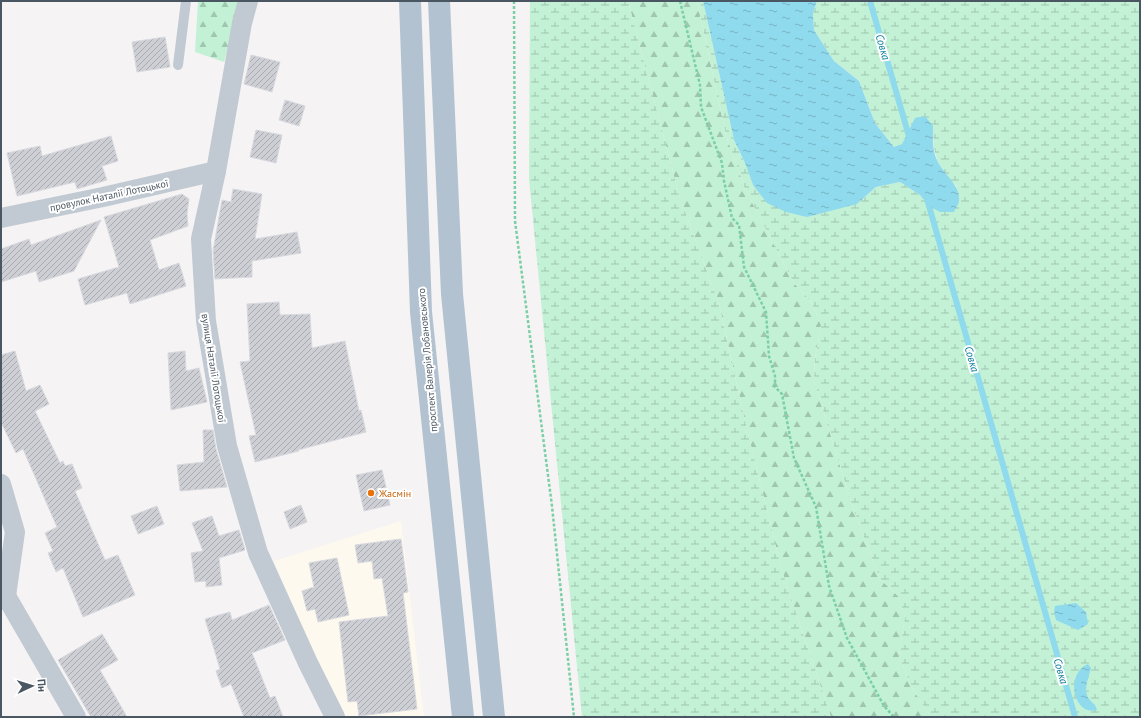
<svg xmlns="http://www.w3.org/2000/svg" width="1141" height="718" viewBox="0 0 1141 718" font-family="'PT Sans',sans-serif">
<style>
.commercial{fill:#fdf9ef}
.forest{fill:url(#forest-firs)}
.wetland{fill:url(#wetland-marsh)}
.water{fill:url(#water-ripples)}
.lines{fill:none;stroke-linecap:round;stroke-linejoin:round}
.stream{stroke:#90daee;stroke-width:6}
.building{fill:url(#building-hatch);stroke:#d7d9de}
.path{stroke:#7ad0a6;stroke-width:2.5;stroke-dasharray:3 2;stroke-linecap:butt}
.lane{stroke:#c1cad2;stroke-width:10}
.street{stroke:#c1cad2;stroke-width:20}
.primary{stroke:#b3c2d1;stroke-width:22}
.food-dot{fill:#e8710a;stroke:#fff;stroke-width:1.5}
.labels{text-anchor:middle;stroke-width:4;stroke-linejoin:round;paint-order:stroke}
.street-label{font-size:10px;fill:#4a5661;stroke:#fff}
.food-label{font-size:10px;fill:#c56008;stroke:#fff;text-anchor:start}
.water-label{font-size:11px;font-style:italic;fill:#0c7c9b;stroke:#fff}
</style>
<defs>
<pattern id="forest-firs" width="22" height="20" patternUnits="userSpaceOnUse"><rect width="22" height="20" fill="#c3f1d5"/><path d="M5 1l3.5 6h-7zM16 11l3.5 6h-7z" fill="#a0c6b0"/></pattern>
<pattern id="wetland-marsh" width="20" height="14" patternUnits="userSpaceOnUse"><rect width="20" height="14" fill="#c3f1d5"/><path d="M1 5h8M5 5V1M11 12h8M15 12V8" fill="none" stroke="#a0c6b0"/></pattern>
<pattern id="water-ripples" width="26" height="14" patternUnits="userSpaceOnUse"><rect width="26" height="14" fill="#90daee"/><path d="M2 4q2-2 4 0t4 0M15 11q2-2 4 0t4 0" fill="none" stroke="#78b4c4"/></pattern>
<pattern id="building-hatch" width="6" height="6" patternUnits="userSpaceOnUse"><rect width="6" height="6" fill="#cdcfd5"/><path d="M-1 1l2-2M0 6l6-6M5 7l2-2" fill="none" stroke="#a8abb0"/></pattern>
</defs>
<rect width="100%" height="100%" fill="#f5f3f3"/>
<polygon class="commercial" points="401,521 424,717 338,717 274,561"/>
<g class="forest">
<polygon points="198,1 240,1 224,62 195,52"/>
<polygon points="628,1 697,1 726,135 745,189 794,283 812,303 821,325 815,358 814,381 853,508 868,548 880,579 899,597 905,617 899,656 912,688 931,717 831,717 782,571 745,421 719,304 679,195"/>
</g>
<g class="wetland">
<polygon points="530,1 628,1 679,195 719,304 745,421 782,571 831,717 582,717 529,179"/>
<path d="M697 1H703L734 140 745 163 753 185 857 204 876 187 900 182 920 195 929 206 957 187C936 165 933 156 933 126L908 133 902 144 895 148 875 123 859 81 834 61 814 30 813 13 817 1H1140V717H931L912 688 899 656 905 617 899 597 880 579 868 548 853 508 814 381 815 358 821 325 812 303 794 283 745 189 726 135Z"/>
</g>
<g class="water">
<path d="M703 1H817L813 13 814 30 834 61 859 81 875 123 894 147 902 144 915 118 925 116 933 126C933 137 932 149 937 160 943 174 961 185 959 201 959 204 955 209 954 212H940L929 206 920 195 900 182 876 187 857 204 807 217 786 212 767 203 753 185 745 163 734 140Z"/>
<polygon points="1076,603 1086,612 1088,624 1078,630 1056,620 1054,612 1055,606"/>
<path d="M1088 664 1091 668C1089 677 1082 691 1090 700 1094 705 1095 703 1097 710 1074 717 1064 674 1088 664Z"/>
</g>
<g class="lines">
<g class="stream">
<polyline points="870,1 910,140"/>
<polyline points="927,199 1075,717"/>
</g>
</g>
<g class="building">
<polygon points="165,37 170,67 137,72 132,42"/>
<polygon points="251,55 280,62 272,92 244,84"/>
<polygon points="285,100 305,106 299,126 279,120"/>
<polygon points="256,130 282,135 276,163 250,157"/>
<polygon points="111,136 118,161 102,166 107,180 77,189 75,182 17,196 7,153 40,146 42,156"/>
<polygon points="233,189 262,194 255,239 297,232 301,253 252,261 252,277 215,279 213,251 222,200 231,202"/>
<polygon points="182,194 189,199 187,214 188,226 150,240 159,270 179,263 186,286 130,304 127,293 85,305 78,279 119,267 104,217"/>
<polygon points="101,220 74,271 39,282 36,271 1,282 1,249 29,239 31,245"/>
<polygon points="279,302 280,315 310,314 312,348 345,341 359,411 361,410 366,432 298,450 299,451 255,462 249,436 256,435 240,362 250,361 247,304"/>
<polygon points="15,351 26,391 40,385 49,404 35,411 60,463 63,461 65,466 72,464 82,488 75,491 105,560 118,555 135,595 83,617 63,568 56,572 48,553 53,551 45,533 57,527 23,449 16,453 1,422 1,355"/>
<polygon points="185,351 186,371 199,368 207,402 171,410 168,353"/>
<polygon points="203,430 213,430 216,449 227,487 180,491 177,465 204,462"/>
<polygon points="382,470 390,505 364,511 356,475"/>
<polygon points="301,505 307,522 290,529 284,512"/>
<polygon points="157,506 164,524 138,534 131,516"/>
<polygon points="212,516 219,536 239,530 245,550 219,558 222,585 206,587 206,581 195,582 191,553 203,551 192,523"/>
<polygon points="401,539 408,592 403,593 417,709 359,716 357,701 348,702 339,622 388,616 382,578 374,579 372,561 358,563 355,545"/>
<polygon points="337,558 349,615 318,622 315,609 307,611 302,591 314,587 309,563"/>
<polygon points="269,605 285,640 252,653 270,698 275,696 283,717 244,717 231,684 222,688 216,671 220,669 205,619 230,612 232,620"/>
<polygon points="102,634 118,660 100,670 127,717 91,717 58,660"/>
</g>
<g class="lines">
<g class="path">
<polyline points="514,1 515,221 552,506 574,717"/>
<polyline points="680,1 700,85 701,107 722,163 724,181 732,218 739,225 744,267 766,312 769,356 775,376 775,387 782,394 794,458 816,507 829,586 847,638 884,706 894,717"/>
</g>
<polyline class="lane" points="178,65 186,1"/>
<g class="street">
<polyline points="248,1 242,23 216,171 201,239 206,321 227,446 258,553 308,663 335,717"/>
<polyline points="1,218 103,197 216,171"/>
<polyline points="1,484 15,532 6,596"/>
<polyline points="1,590 6,596 76,717"/>
</g>
<g class="primary">
<polyline points="410,1 421,312 463,717"/>
<polyline points="439,1 452,294 494,717"/>
</g>
</g>
<circle class="food-dot" cx="371" cy="493" r="4"/>
<g class="labels">
<g class="street-label">
<text transform="translate(109 195) rotate(-12)" y="4">провулок Наталії Лотоцької</text>
<text transform="translate(427 360) rotate(-95)" y="4">проспект Валерія Лобановського</text>
<text transform="translate(214 368) rotate(81)" y="4">вулиця Наталії Лотоцької</text>
</g>
<g class="food-label">
<text x="379" y="497">Жасмін</text>
</g>
<g class="water-label">
<text transform="translate(883 47) rotate(74)" y="4">Совка</text>
<text transform="translate(972 359) rotate(74)" y="4">Совка</text>
<text transform="translate(1061 671) rotate(74)" y="4">Совка</text>
</g>
</g>
<rect width="1141" height="718" fill="none" stroke="#4a5661" stroke-width="4"/>
<g transform="translate(32 686) rotate(86)" stroke="#ffffff" stroke-width="3" paint-order="stroke">
<path d="M0-3L7 15L0 10L-7 15Z" fill="#4a5661"/>
<text y="-6" font-size="11" font-weight="bold" text-anchor="middle" fill="#4a5661">Пн</text>
</g>
</svg>
